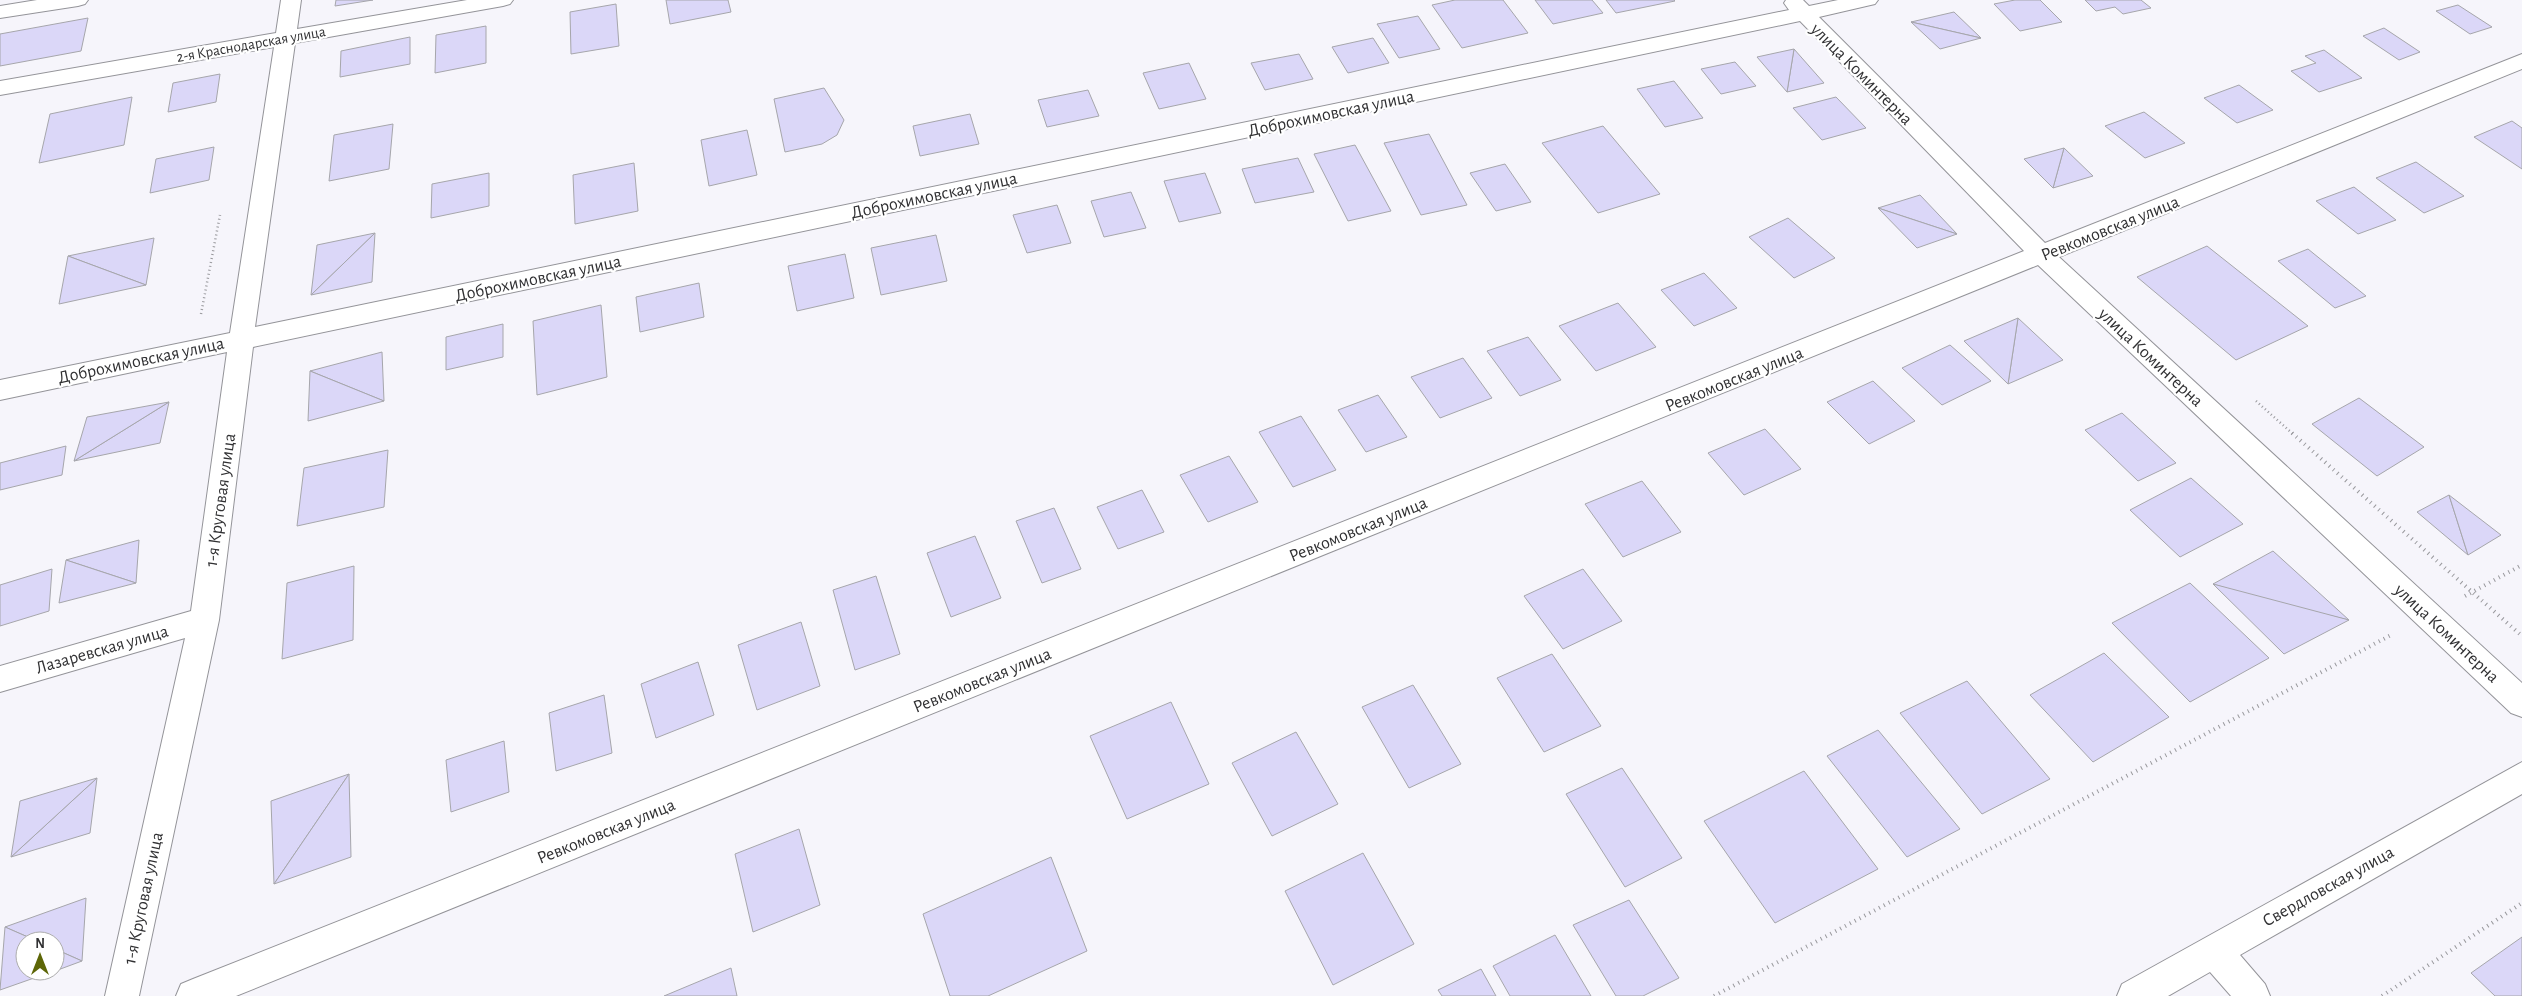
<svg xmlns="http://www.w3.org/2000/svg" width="2522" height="996" viewBox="0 0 2522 996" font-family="'Alegreya Sans',sans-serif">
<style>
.building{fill:#dbd7f8;stroke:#a6a6ab}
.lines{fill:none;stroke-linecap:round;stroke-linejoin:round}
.minor-casing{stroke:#949499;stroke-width:2}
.path-far1{stroke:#99999d;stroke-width:2.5;stroke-dasharray:1 3;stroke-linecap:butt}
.path{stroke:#99999d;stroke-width:4;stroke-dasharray:1 4.5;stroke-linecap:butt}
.minor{fill:#fff;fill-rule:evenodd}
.labels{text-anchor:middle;stroke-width:4.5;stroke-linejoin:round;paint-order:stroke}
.far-street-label{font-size:15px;fill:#313133;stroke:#fff}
.street-label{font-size:18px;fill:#313133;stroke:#fff}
</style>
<rect width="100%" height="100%" fill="#f6f5fb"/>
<g class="building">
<polygon points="336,0 373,0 335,6"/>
<polygon points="666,0 728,0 731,12 670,24"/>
<polygon points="1455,0 1503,0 1528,33 1462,48 1432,5"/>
<polygon points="1535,0 1592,0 1603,13 1553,24"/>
<polygon points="1606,0 1674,0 1675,1 1616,13"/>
<polygon points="2015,0 2040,0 2062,22 2020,31 1994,4"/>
<polygon points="2085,0 2141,0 2151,8 2123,14 2115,7 2096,11"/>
<polygon points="616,4 619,46 571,54 570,12"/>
<polygon points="2458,5 2492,27 2470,34 2436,11"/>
<polygon points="1954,12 1981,38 1911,22"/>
<polygon points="1418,16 1440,49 1399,58 1377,24"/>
<polygon points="88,18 81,51 0,66 0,34"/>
<polygon points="1911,22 1981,38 1940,49"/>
<polygon points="486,26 486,63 435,73 436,35"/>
<polygon points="2384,28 2420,52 2399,60 2363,36"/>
<polygon points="410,37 410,64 340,77 341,51"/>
<polygon points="1373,38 1389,63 1348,73 1332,47"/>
<polygon points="1794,49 1824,83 1787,92"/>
<polygon points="1794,49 1787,92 1757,57"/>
<polygon points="2324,50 2362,78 2319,92 2291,71 2316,63 2305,56"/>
<polygon points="1299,54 1313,79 1265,90 1251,63"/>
<polygon points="1735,62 1756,86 1721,94 1701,69"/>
<polygon points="1189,63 1206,99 1159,109 1143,73"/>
<polygon points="220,74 216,102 168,112 173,83"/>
<polygon points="1674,81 1703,118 1665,127 1637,89"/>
<polygon points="2239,85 2273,110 2237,123 2204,98"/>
<polygon points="824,88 844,120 837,135 822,144 785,152 774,99"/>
<polygon points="1088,90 1099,116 1047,127 1038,100"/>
<polygon points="132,97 124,145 39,163 50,114"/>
<polygon points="1836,97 1866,128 1822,140 1793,108"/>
<polygon points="2144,112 2185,143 2145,158 2105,126"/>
<polygon points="970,114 979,144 920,156 913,126"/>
<polygon points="2512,121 2522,128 2522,169 2474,137"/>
<polygon points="393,124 389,169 329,181 334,135"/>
<polygon points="1603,126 1660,194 1598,213 1542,143"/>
<polygon points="747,130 757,175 709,186 701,140"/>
<polygon points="1429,134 1467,205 1421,215 1384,143"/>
<polygon points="1355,145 1391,211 1348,221 1314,154"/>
<polygon points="214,147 209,180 150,193 156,159"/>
<polygon points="2064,148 2093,176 2053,188"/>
<polygon points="2064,148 2053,188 2024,159"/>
<polygon points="1298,158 1314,192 1255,203 1242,169"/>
<polygon points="2416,162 2464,196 2424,213 2376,178"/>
<polygon points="634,163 638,211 575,224 573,175"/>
<polygon points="1505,164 1531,202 1496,211 1470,173"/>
<polygon points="489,173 489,206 431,218 432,184"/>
<polygon points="1205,173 1221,213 1179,222 1164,181"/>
<polygon points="2354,187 2396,220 2358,234 2316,201"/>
<polygon points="1131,192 1146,228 1104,237 1091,201"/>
<polygon points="1920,195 1957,234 1878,208"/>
<polygon points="1057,205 1071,243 1027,253 1013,215"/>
<polygon points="1878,208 1957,234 1917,248"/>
<polygon points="1788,218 1835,258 1794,278 1749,237"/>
<polygon points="375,233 311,295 317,245"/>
<polygon points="375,233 372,282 311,295"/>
<polygon points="936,235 947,281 881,295 871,248"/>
<polygon points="154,238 146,285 68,256"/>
<polygon points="2207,246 2308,326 2236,360 2137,277"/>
<polygon points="2308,249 2366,296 2335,308 2278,261"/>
<polygon points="845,254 854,298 797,311 788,266"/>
<polygon points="68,256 146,285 59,304"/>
<polygon points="1704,273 1737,308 1694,326 1661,290"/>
<polygon points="699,283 704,317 640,332 636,297"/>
<polygon points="1618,303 1656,347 1596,371 1559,326"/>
<polygon points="601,305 607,377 537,395 533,321"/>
<polygon points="2018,318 2063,360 2008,384"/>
<polygon points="2018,318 2008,384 1964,341"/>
<polygon points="503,324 503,357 446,370 446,337"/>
<polygon points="1528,337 1561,380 1520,396 1487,351"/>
<polygon points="1950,345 1991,381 1942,405 1902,368"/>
<polygon points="382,352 384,401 310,371"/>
<polygon points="1463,358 1492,398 1440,418 1411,377"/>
<polygon points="310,371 384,401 308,421"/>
<polygon points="1873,381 1915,421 1869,444 1827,402"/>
<polygon points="1378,395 1407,437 1366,452 1338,410"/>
<polygon points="2359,398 2424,447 2377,476 2312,424"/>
<polygon points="169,402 160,443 74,461"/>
<polygon points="169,402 74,461 87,417"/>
<polygon points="2122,413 2176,463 2138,481 2085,430"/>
<polygon points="1301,416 1336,470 1293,487 1259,432"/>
<polygon points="1765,429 1801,469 1744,495 1708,453"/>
<polygon points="66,446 62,475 0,490 0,463"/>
<polygon points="388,450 384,507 297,526 304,468"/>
<polygon points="1229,456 1258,502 1208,522 1180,475"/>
<polygon points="2191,478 2243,524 2180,557 2130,510"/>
<polygon points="1642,481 1681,532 1623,557 1585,504"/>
<polygon points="1142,490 1164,532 1118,549 1097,507"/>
<polygon points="2449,495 2468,555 2417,512"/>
<polygon points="2449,495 2501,535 2468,555"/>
<polygon points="1054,508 1081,569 1042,583 1016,521"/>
<polygon points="975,536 1001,598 951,617 927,553"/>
<polygon points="139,540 136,583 66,560"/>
<polygon points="2273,551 2349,620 2264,600 2213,584"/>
<polygon points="66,560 136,583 59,603"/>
<polygon points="354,566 353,640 282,659 287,583"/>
<polygon points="52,569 49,611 0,626 0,585"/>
<polygon points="1583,569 1622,621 1563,649 1524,596"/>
<polygon points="876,576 900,654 855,670 833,590"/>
<polygon points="2190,583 2269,658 2190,702 2112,623"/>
<polygon points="2213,584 2349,620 2284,654"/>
<polygon points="801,622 820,686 757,710 738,645"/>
<polygon points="2104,653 2169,717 2093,762 2030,695"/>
<polygon points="1552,654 1601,726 1544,752 1497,678"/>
<polygon points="698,662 714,715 656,738 641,684"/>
<polygon points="1967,681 2050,779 1982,814 1900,713"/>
<polygon points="1413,685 1461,764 1409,788 1362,707"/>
<polygon points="604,695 612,753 556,771 549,713"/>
<polygon points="1171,702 1209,784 1127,819 1090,736"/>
<polygon points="1878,730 1960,829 1907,857 1827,756"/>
<polygon points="1296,732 1338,804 1272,836 1232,763"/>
<polygon points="504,741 509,792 451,812 446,760"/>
<polygon points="1622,768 1682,858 1625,887 1566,794"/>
<polygon points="1804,771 1878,869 1775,923 1704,821"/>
<polygon points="349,774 274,884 271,801"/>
<polygon points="349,774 351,857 274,884"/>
<polygon points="97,778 90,833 11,857"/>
<polygon points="97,778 11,857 20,801"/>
<polygon points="799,829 820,905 753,932 735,854"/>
<polygon points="1363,853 1414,944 1333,985 1285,891"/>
<polygon points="1051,857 1087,951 988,996 950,996 923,914"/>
<polygon points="86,898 82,961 55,949 55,941 37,941 5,927"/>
<polygon points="1629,900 1679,978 1643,996 1616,996 1573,925"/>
<polygon points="5,927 37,941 25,941 25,971 54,971 0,990"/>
<polygon points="1555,935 1591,996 1510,996 1493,966"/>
<polygon points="2522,937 2522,996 2495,996 2471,973"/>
<polygon points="55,949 82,961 55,971"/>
<polygon points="731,968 737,996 664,996"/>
<polygon points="1481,969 1496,996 1442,996 1438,990"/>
</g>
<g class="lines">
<defs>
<g id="minor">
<polygon points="37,0 88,0 85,4 78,6 0,18 0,6"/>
<polygon points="281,0 301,0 297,29 467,0 513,0 510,4 503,6 295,43 255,327 1789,10 1784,3 1786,0 1803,0 1809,6 1838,0 1878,0 1875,4 1819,17 2045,243 2522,54 2522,69 2059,257 2522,683 2522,717 2511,713 2038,265 236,996 176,996 181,984 193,979 2024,251 1800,21 253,347 219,620 139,996 105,996 185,638 0,692 0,666 191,611 227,352 0,400 0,380 230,333 274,47 0,95 0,81 276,33"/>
<polygon points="2522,762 2522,794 2240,955 2265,984 2270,996 2231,996 2210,972 2168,996 2117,996 2122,984"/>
</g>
</defs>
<use href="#minor" class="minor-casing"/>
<g class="path-far1">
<polyline points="201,314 220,215"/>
<polyline points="2256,401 2293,434"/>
</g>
<g class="path">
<polyline points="2292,433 2522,636"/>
<polyline points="2465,596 2522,565"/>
<polyline points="1714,996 2393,634"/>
<polyline points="2382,996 2522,903"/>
</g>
<use href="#minor" class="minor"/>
</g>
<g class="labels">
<g class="far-street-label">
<text transform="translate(251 44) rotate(-10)" y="5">2-я Краснодарская улица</text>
</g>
<g class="street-label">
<text transform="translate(1862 74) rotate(45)" y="6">улица Коминтерна</text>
<text transform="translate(1331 113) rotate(-12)" y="6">Доброхимовская улица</text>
<text transform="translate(934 195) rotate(-12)" y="6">Доброхимовская улица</text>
<text transform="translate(2110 228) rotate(-22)" y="6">Ревкомовская улица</text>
<text transform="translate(538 278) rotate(-12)" y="6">Доброхимовская улица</text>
<text transform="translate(2151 357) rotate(43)" y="6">улица Коминтерна</text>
<text transform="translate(141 360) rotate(-12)" y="6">Доброхимовская улица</text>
<text transform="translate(1734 379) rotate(-22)" y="6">Ревкомовская улица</text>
<text transform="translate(220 500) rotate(-82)" y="6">1-я Круговая улица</text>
<text transform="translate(1358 529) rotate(-22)" y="6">Ревкомовская улица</text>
<text transform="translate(2447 633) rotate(43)" y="6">улица Коминтерна</text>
<text transform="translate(102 649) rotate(-16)" y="6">Лазаревская улица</text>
<text transform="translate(982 680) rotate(-22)" y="6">Ревкомовская улица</text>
<text transform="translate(606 831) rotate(-22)" y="6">Ревкомовская улица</text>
<text transform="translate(2328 886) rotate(-29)" y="6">Свердловская улица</text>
<text transform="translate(143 898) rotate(-78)" y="6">1-я Круговая улица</text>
</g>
</g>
<g transform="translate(40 956)"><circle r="24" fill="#ffffff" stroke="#adadad"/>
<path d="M0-4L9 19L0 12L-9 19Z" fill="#5d6607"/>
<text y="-8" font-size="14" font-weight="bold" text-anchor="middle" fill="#313133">N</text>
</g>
</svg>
